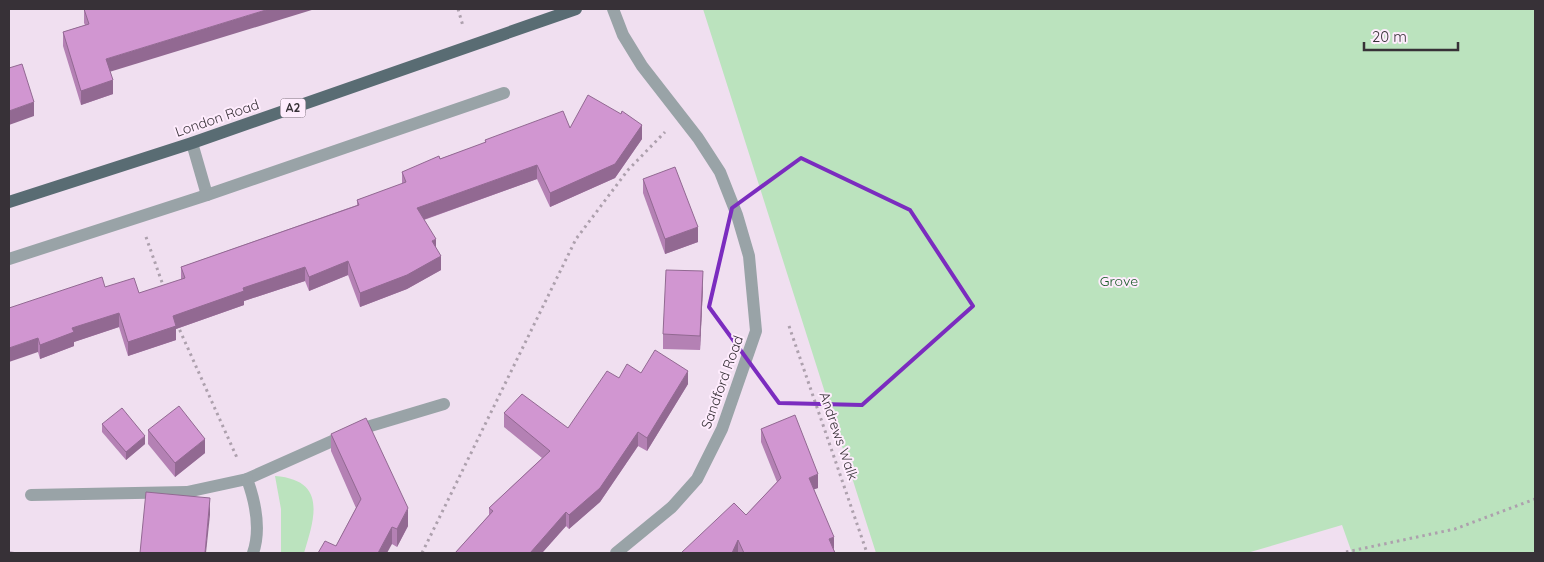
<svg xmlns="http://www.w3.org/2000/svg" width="1544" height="562" viewBox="0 0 1544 562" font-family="Quicksand,sans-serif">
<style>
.green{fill:#bbe3be}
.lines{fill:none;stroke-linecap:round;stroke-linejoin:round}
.path{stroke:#ada0ad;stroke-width:3;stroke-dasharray:2.5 4;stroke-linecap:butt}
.service{stroke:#99a3a7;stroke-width:12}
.minor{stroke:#99a3a7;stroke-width:12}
.primary{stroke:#596c73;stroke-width:12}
.wall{fill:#b481b4}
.shaded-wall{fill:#926992}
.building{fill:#d196d1;stroke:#926992}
.marked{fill:none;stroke:#7b2cbf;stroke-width:4;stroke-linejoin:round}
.labels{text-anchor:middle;stroke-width:4;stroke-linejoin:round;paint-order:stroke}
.shield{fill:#feecfd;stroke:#736972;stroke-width:1}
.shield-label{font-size:12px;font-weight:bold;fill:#373137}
.street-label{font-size:14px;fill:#373137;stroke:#feecfd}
.park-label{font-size:14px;fill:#145823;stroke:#feecfd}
</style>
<rect width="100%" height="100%" fill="#f0dff0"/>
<g class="green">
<polygon points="703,9 1535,9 1535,553 1352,553 1342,525 1247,553 876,553"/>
<path d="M275 476C327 480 315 517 304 553H281V509Z"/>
</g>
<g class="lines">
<g class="path">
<polyline points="458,9 463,26"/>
<polyline points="146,237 164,288"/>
<polyline points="177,324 238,460"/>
<polyline points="789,326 867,553"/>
<polyline points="1346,552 1455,529 1535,499"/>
<polyline points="422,553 576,239 628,170 665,132"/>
</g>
<g class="service">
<polyline points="192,143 207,195 504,93"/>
<polyline points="9,259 207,195"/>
<polyline points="31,495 187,492 247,479 357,430 444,404"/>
</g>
<g class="minor">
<polyline points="613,9 623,35 642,66 698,138 720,172 737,215 749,256 756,331 722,429 697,479 672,507 616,553"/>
<path d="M247 479C255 501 261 530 253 553"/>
</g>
<polyline class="primary" points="9,202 192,143 576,9"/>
</g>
<g class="wall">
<polygon points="84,9 110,72 113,94 81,105 63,46 63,32 85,25 84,23"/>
<polygon points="570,128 642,139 615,178 550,207 537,179 424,220 436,248 441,270 407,289 360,307 348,275 309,291 305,281 244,301 244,305 176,329 176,340 128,356 119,327 74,342 74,346 40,359 38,352 9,308 105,287 139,293 181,280 181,267 357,205 357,200 402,184 402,172 485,143 485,140"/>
<polygon points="643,179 698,242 665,254 643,193"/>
<polygon points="703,286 700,350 663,349 663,334"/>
<polygon points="641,373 688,384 647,451 638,446 600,502 569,529 566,526 542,553 455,553 489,515 489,508 542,458 504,427 504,413 568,428 619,378"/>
<polygon points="102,424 145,444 126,460 102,432"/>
<polygon points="761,429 818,488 814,489 835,553 681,553 746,515 777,482 761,442"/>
<polygon points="148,430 205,453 175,477 148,444"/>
<polygon points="331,434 408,526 397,547 392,544 336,546 356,508 331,451"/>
</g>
<g class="shaded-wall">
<polygon points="269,9 315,9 106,73 106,59"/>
<polygon points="113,80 113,94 81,105 81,91"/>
<polygon points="34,102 34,116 9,125 9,111"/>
<polygon points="642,125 642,139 615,178 550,207 550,193"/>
<polygon points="537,165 537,179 417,222 417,208"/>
<polygon points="698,227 698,242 665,254 665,239"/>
<polygon points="436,239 436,253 432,241"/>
<polygon points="441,256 441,270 407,289 360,307 360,293"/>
<polygon points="348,261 348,275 309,291 309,277"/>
<polygon points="305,267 305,281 244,301 244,305 176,329 176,340 128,356 128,342 173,316 243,288"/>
<polygon points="703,271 703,286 700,350 700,336"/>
<polygon points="119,313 119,327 74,342 74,346 40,359 40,345 72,328"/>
<polygon points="38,338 38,352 9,362 9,348"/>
<polygon points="688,371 688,384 647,451 647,438"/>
<polygon points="638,432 638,446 600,502 569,529 569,515"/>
<polygon points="145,436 145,444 126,460 126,452"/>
<polygon points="205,439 205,453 175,477 175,463"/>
<polygon points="818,474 818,488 809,491 809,478"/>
<polygon points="210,498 210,515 206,553 205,553"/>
<polygon points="408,508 408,526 397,547 397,529"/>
<polygon points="566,512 566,526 542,553 530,553"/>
<polygon points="392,527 392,544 387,553 378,553"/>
<polygon points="834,537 834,550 829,539"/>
<polygon points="738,540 738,553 732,553"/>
</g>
<g class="building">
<polygon points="84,9 269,9 106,59 113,80 81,91 63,32 89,24"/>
<polygon points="22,64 34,102 9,111 9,68"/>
<polygon points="588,95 621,114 622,111 642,125 615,164 550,193 537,165 417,208 436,239 432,241 441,256 407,275 360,293 348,261 309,277 305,267 243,288 244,291 173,316 176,326 128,342 119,313 72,328 74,332 40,345 38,338 9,348 9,308 102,277 105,287 134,278 139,293 185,278 181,267 359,205 357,200 406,182 402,172 439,156 440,159 486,142 485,140 563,111 570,128"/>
<polygon points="675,167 698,227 665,239 643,179"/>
<polygon points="666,270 703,271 700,336 663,334"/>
<polygon points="655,350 688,371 647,438 638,432 600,488 569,515 566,512 530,553 455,553 493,511 489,508 550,451 504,413 522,394 568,428 607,371 619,378 627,364 641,373"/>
<polygon points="179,406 205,439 175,463 148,430"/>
<polygon points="122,408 145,436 126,452 102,424"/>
<polygon points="795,415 818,474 809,478 834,537 829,539 835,553 744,553 738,540 732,553 681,553 734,503 746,515 781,478 761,429"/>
<polygon points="366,418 408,508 397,529 392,527 378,553 318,553 325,541 336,546 361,499 331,434"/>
<polygon points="146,492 210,498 205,553 140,553"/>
<polygon points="9,552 20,553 9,553"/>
</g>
<path class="marked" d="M801 158 910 210 973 306 862 405 779 403 709 307 732 208Z"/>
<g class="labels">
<rect class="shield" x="280.5" y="98.5" width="25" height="19" rx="4"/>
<g class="shield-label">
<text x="293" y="112">A2</text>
</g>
<g class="street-label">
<text transform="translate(217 118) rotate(-19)" y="5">London Road</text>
<text transform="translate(722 382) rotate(-70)" y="5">Sandford Road</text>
<text transform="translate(839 436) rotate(71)" y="5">Andrews Walk</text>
</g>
<g class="park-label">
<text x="1119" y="286">Grove</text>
</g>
</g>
<rect width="1544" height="562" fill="none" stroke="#373137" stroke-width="20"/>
<path d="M1364 42v8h94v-8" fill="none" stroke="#373137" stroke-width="2.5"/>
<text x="1372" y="42" font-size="15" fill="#373137" stroke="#feecfd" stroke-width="4" paint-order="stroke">20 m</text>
</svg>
